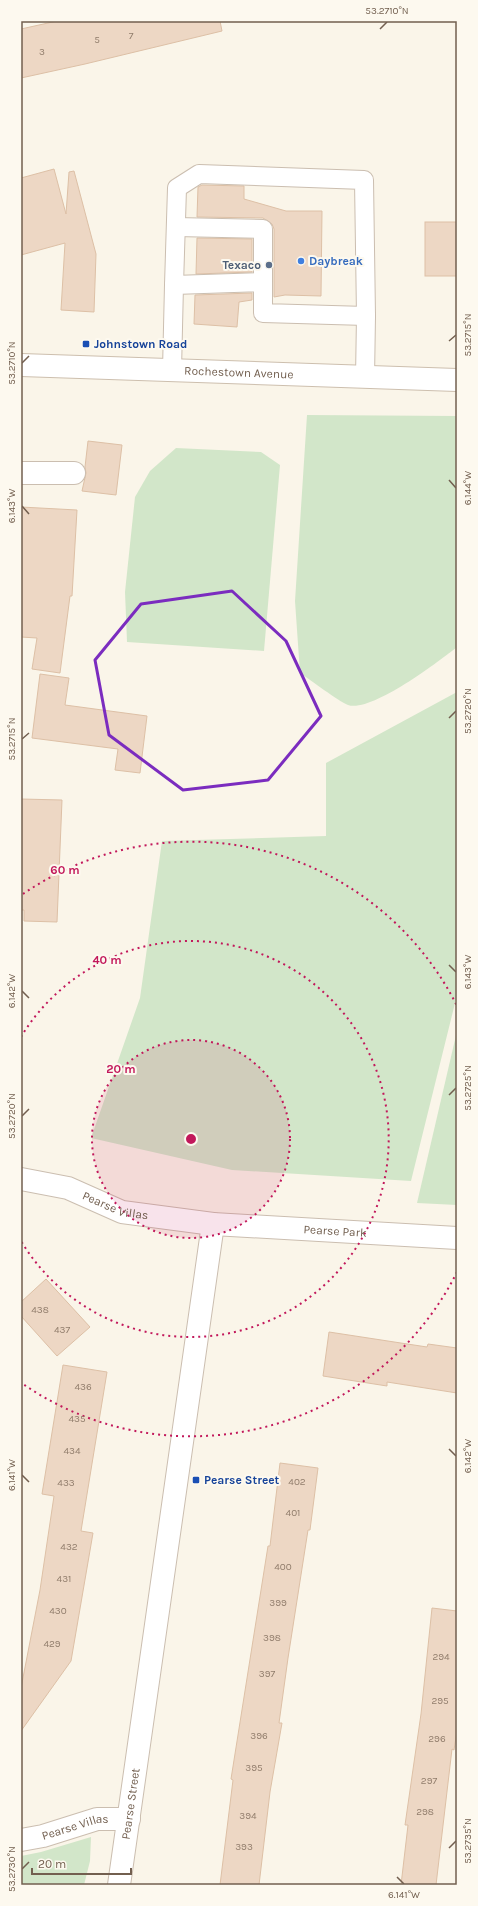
<svg xmlns="http://www.w3.org/2000/svg" width="478" height="1906" viewBox="0 0 478 1906" font-family="Karla,sans-serif">
<style>
.green{fill:#d2e6c9}
.building{fill:#edd7c4;stroke:#ddc0a6}
.lines{fill:none;stroke-linecap:round;stroke-linejoin:round}
.service-casing{stroke:#cbbeb0;stroke-width:20}
.minor-casing{stroke:#cbbeb0;stroke-width:24}
.secondary-casing{stroke:#cdbfae;stroke-width:24}
.service{stroke:#fff;stroke-width:18}
.minor{stroke:#fff;stroke-width:22}
.secondary{stroke:#fff;stroke-width:22}
.marked{fill:none;stroke:#7b2cbf;stroke-width:3;stroke-linejoin:round}
.ticks{fill:none;stroke:#725f4f;stroke-width:1.5}
.ring{fill:none;stroke:#c2185b;stroke-width:2;stroke-dasharray:2 4}
.shop-dot{fill:#3f7fe0;stroke:#fdf9ef;stroke-width:1.5}
.service-dot{fill:#5c6f8a;stroke:#fdf9ef;stroke-width:1.5}
.transit-dot{fill:#1a4fb4;stroke:#fdf9ef;stroke-width:1.5}
.labels{text-anchor:middle;stroke-width:4;stroke-linejoin:round;paint-order:stroke}
.number-label{font-size:10px;fill:#917d6c}
.shop-label{font-size:12px;font-weight:bold;fill:#366cbe;stroke:#fdf9ef;text-anchor:start}
.service-label{font-size:12px;font-weight:bold;fill:#4e5e75;stroke:#fdf9ef;text-anchor:end}
.transit-label{font-size:12px;font-weight:bold;fill:#164399;stroke:#fdf9ef;text-anchor:start}
.street-label{font-size:12px;fill:#725f4f;stroke:#fdf9ef}
.centre{fill:#c2185b;stroke:#fdf9ef;stroke-width:2}
.ring-label{font-size:12px;text-anchor:middle;font-weight:bold;fill:#c2185b;stroke:#fdf9ef;stroke-width:4;stroke-linejoin:round;paint-order:stroke}
.neatline{fill:none;stroke:#725f4f;stroke-width:1.5}
.ticks-label{font-size:10px;text-anchor:middle;fill:#725f4f}
</style>
<rect width="100%" height="100%" fill="#faf5e9"/>
<g class="green">
<path d="M307 415 457 416V647C438 662 371 713 348 705 338 701 311 680 300 673L295 601Z"/>
<polygon points="176,448 261,452 280,465 264,651 127,642 125,592 135,497 150,471"/>
<polygon points="457,692 457,995 411,1181 232,1170 91,1138 140,998 162,841 326,836 326,763"/>
<polygon points="457,1031 457,1205 417,1203"/>
<polygon points="91,1837 90,1861 84,1885 21,1885 21,1856 41,1852"/>
</g>
<g class="building">
<polygon points="57,21 220,21 222,31 85,64 21,78 21,29"/>
<polygon points="54,169 66,214 69,172 74,171 96,254 94,312 61,310 65,243 21,255 21,178"/>
<polygon points="202,185 244,186 244,199 286,211 322,211 321,296 285,295 274,297 274,229 272,224 263,218 197,217 198,187"/>
<rect x="425" y="222" width="32" height="54"/>
<polygon points="197,238 252,239 252,272 196,274"/>
<polygon points="252,293 252,300 239,302 237,327 194,324 195,295"/>
<polygon points="88,441 122,445 116,495 82,491 86,473 85,467"/>
<polygon points="21,507 77,510 72,596 70,596 60,673 32,669 37,638 21,637"/>
<polygon points="40,674 69,678 65,705 147,716 140,773 115,770 118,749 32,738"/>
<polygon points="21,799 62,800 57,922 24,921 24,910 21,910"/>
<polygon points="46,1279 90,1327 57,1356 21,1316 21,1302"/>
<polygon points="329,1332 427,1347 428,1344 457,1348 457,1393 387,1382 387,1386 323,1376"/>
<polygon points="63,1365 107,1372 81,1531 93,1533 71,1661 21,1731 21,1688 40,1590 54,1496 42,1494"/>
<polygon points="280,1463 318,1468 310,1530 308,1530 288,1658 279,1723 282,1723 270,1792 259,1885 220,1885 233,1780 231,1779 268,1546 270,1546"/>
<polygon points="432,1608 457,1611 457,1731 454,1750 452,1749 436,1885 401,1885 408,1825 405,1825 421,1714"/>
</g>
<g class="lines">
<defs>
<g id="service">
<polyline points="176,227 263,229 263,282"/>
<polyline points="174,285 177,188 199,174 364,180 366,316"/>
<polyline points="172,370 174,285 263,282 263,313 366,316 365,378"/>
</g>
<g id="minor">
<polyline points="21,473 74,473"/>
<path id="s1" d="M21 1179 68 1188 122 1212 213 1224 457 1238"/>
<path id="s2" d="M21 1840 43 1836 97 1819H129"/>
<path id="s3" d="M119 1885 213 1224"/>
</g>
<g id="secondary">
<path id="s4" d="M21 365 457 380"/>
</g>
</defs>
<use href="#service" class="service-casing"/>
<use href="#minor" class="minor-casing"/>
<use href="#secondary" class="secondary-casing"/>
<use href="#service" class="service"/>
<use href="#minor" class="minor"/>
<use href="#secondary" class="secondary"/>
</g>
<path class="marked" d="M232 591 286 641 321 716 268 780 183 790 109 735 95 660 141 604Z"/>
<path class="ticks" d="M380 29 387 22M449 341 456 335M22 363 29 356M449 480 456 488M22 506 29 514M449 718 456 711M22 739 29 733M449 965 456 972M22 991 29 998M449 1095 456 1088M22 1116 29 1109M449 1449 456 1456M22 1475 29 1482M449 1848 456 1841M22 1869 29 1862M397 1877 404 1884"/>
<circle cx="191" cy="1139" r="99" fill="#c2185b" fill-opacity=".12"/>
<g class="ring">
<circle cx="191" cy="1139" r="99"/>
<path d="M21 1037A198 198 0 1 1 21 1241"/>
<path d="M457 1272A297 297 0 0 1 23 1384M23 894A297 297 0 0 1 457 1006"/>
</g>
<circle class="shop-dot" cx="301" cy="261" r="4"/>
<circle class="service-dot" cx="269" cy="265" r="4"/>
<g class="transit-dot">
<rect x="82" y="340" width="8" height="8" rx="2"/>
<rect x="192" y="1476" width="8" height="8" rx="2"/>
</g>
<g class="labels">
<g class="number-label">
<text x="131" y="39">7</text>
<text x="97" y="43">5</text>
<text x="42" y="55">3</text>
<text x="40" y="1313">438</text>
<text x="62" y="1333">437</text>
<text x="83" y="1390">436</text>
<text x="77" y="1422">435</text>
<text x="72" y="1454">434</text>
<text x="297" y="1485">402</text>
<text x="66" y="1486">433</text>
<text x="293" y="1516">401</text>
<text x="69" y="1550">432</text>
<text x="283" y="1570">400</text>
<text x="64" y="1582">431</text>
<text x="278" y="1606">399</text>
<text x="58" y="1614">430</text>
<text x="272" y="1641">398</text>
<text x="52" y="1647">429</text>
<text x="441" y="1660">294</text>
<text x="267" y="1677">397</text>
<text x="440" y="1704">295</text>
<text x="259" y="1739">396</text>
<text x="437" y="1742">296</text>
<text x="254" y="1771">395</text>
<text x="429" y="1784">297</text>
<text x="425" y="1815">298</text>
<text x="248" y="1819">394</text>
<text x="244" y="1850">393</text>
</g>
<g class="shop-label">
<text x="309" y="265">Daybreak</text>
</g>
<g class="service-label">
<text x="261" y="269">Texaco</text>
</g>
<g class="transit-label">
<text x="94" y="348">Johnstown Road</text>
<text x="204" y="1484">Pearse Street</text>
</g>
<g class="street-label">
<text dy="4" stroke="none"><textPath href="#s4" startOffset="218">Rochestown Avenue</textPath></text>
<text dy="4" stroke="none"><textPath href="#s1" startOffset="99">Pearse Villas</textPath></text>
<text dy="4" stroke="none"><textPath href="#s1" startOffset="321">Pearse Park</textPath></text>
<text dy="4" stroke="none"><textPath href="#s3" startOffset="82">Pearse Street</textPath></text>
<text dy="4" stroke="none"><textPath href="#s2" startOffset="56">Pearse Villas</textPath></text>
</g>
</g>
<circle cx="191" cy="1139" r="6" class="centre"/>
<g class="ring-label">
<text x="65" y="874">60 m</text>
<text x="107" y="964">40 m</text>
<text x="121" y="1073">20 m</text>
</g>
<rect width="478" height="1906" fill="none" stroke="#fdf9ef" stroke-width="44"/>
<path d="M32 1868v6h99v-6" fill="none" stroke="#725f4f" stroke-width="2"/>
<text x="38" y="1868" font-size="12" fill="#725f4f" stroke="#fdf9ef" stroke-width="3" paint-order="stroke">20 m</text>
<rect x="22" y="22" width="434" height="1862" class="neatline"/>
<g class="ticks-label">
<text x="387" y="14">53.2710°N</text>
<text transform="translate(467 335) rotate(-90)" y="4">53.2715°N</text>
<text transform="translate(11 363) rotate(-90)" y="4">53.2710°N</text>
<text transform="translate(467 488) rotate(-90)" y="4">6.144°W</text>
<text transform="translate(11 506) rotate(-90)" y="4">6.143°W</text>
<text transform="translate(467 711) rotate(-90)" y="4">53.2720°N</text>
<text transform="translate(11 739) rotate(-90)" y="4">53.2715°N</text>
<text transform="translate(467 972) rotate(-90)" y="4">6.143°W</text>
<text transform="translate(11 991) rotate(-90)" y="4">6.142°W</text>
<text transform="translate(467 1088) rotate(-90)" y="4">53.2725°N</text>
<text transform="translate(11 1116) rotate(-90)" y="4">53.2720°N</text>
<text transform="translate(467 1456) rotate(-90)" y="4">6.142°W</text>
<text transform="translate(11 1475) rotate(-90)" y="4">6.141°W</text>
<text transform="translate(467 1841) rotate(-90)" y="4">53.2735°N</text>
<text transform="translate(11 1869) rotate(-90)" y="4">53.2730°N</text>
<text x="404" y="1898">6.141°W</text>
</g>
</svg>
